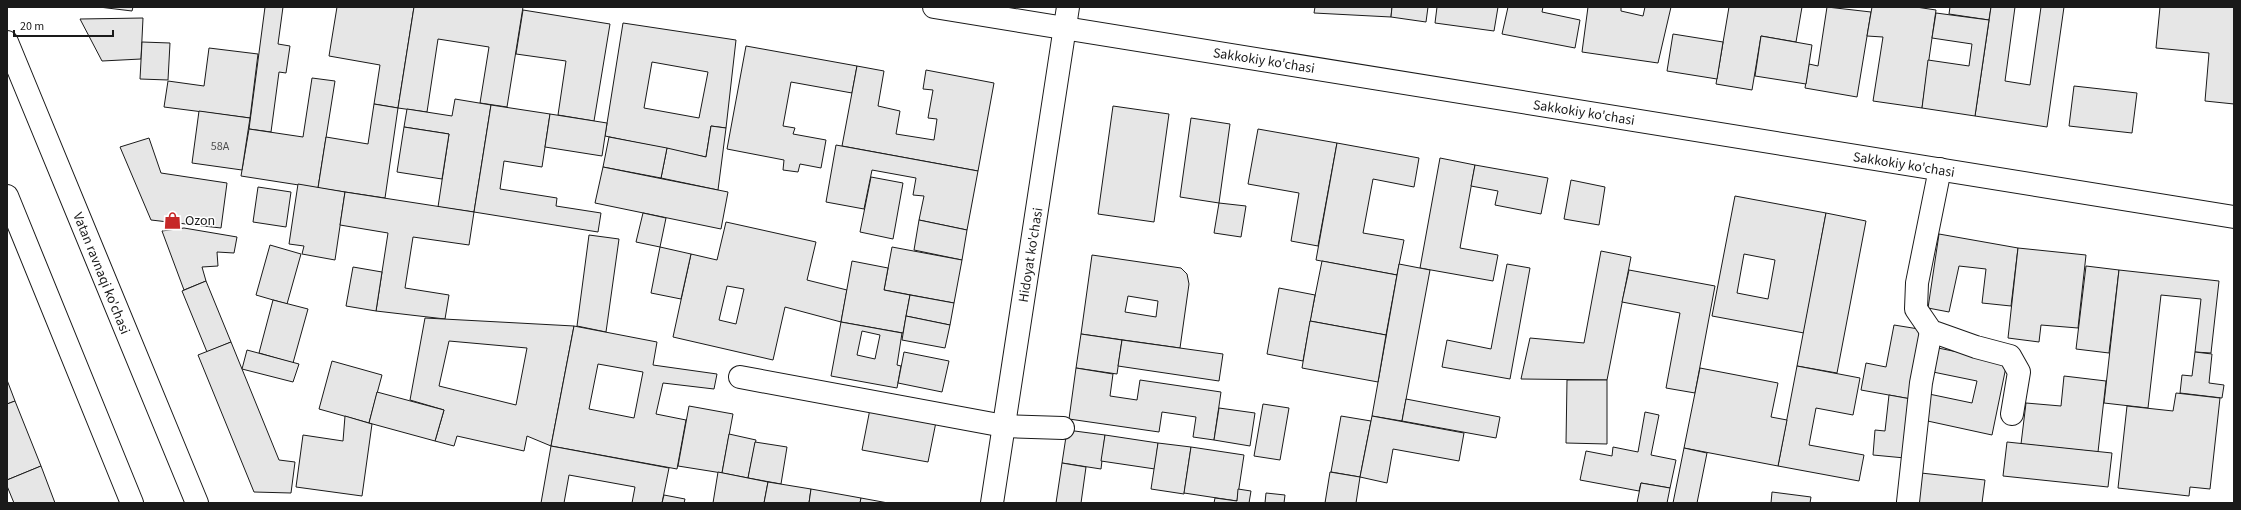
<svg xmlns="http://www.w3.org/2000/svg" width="2241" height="510" viewBox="0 0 2241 510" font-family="'Source Sans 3',sans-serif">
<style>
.building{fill:#e6e6e6;stroke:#1a1a1a;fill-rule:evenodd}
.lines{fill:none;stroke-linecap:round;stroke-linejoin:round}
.minor-casing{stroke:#1a1a1a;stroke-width:24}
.major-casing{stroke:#1a1a1a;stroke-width:24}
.minor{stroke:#fff;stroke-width:22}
.major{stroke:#fff;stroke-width:22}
.labels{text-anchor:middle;stroke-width:3;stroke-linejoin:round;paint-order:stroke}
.number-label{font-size:12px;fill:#4d4d4d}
.street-label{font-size:14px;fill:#1a1a1a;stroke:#fff}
.poi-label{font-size:14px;fill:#1a1a1a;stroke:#fff;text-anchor:start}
</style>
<rect width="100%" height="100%" fill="#fff"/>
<g class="building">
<polygon points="99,7 133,7 132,11"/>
<polygon points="265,7 283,7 278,44 290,46 286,73 279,72 271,132 249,129"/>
<polygon points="337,7 414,7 398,108 374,104 380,65 329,56"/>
<polygon points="414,7 523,7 507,107 480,103 489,47 438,39 427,112 398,108"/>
<polygon points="1315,7 1392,7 1391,17 1314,13"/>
<polygon points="1392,7 1428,7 1426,22 1391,17"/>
<polygon points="1437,7 1498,7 1494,31 1435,23"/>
<polygon points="1508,7 1543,7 1542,12 1580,20 1575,48 1502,34"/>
<polygon points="1588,7 1621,7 1621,11 1643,16 1645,7 1671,7 1658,63 1582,52"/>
<polygon points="1729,7 1802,7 1796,42 1761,36 1752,90 1716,84"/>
<polygon points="1827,7 1871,12 1857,97 1805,88 1809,64 1818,66"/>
<polygon points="1872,7 1916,7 1936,10 1922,108 1873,101 1883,37 1867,36"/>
<polygon points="1950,7 1991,7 1989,20 1949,14"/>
<polygon points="1991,7 2015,7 2005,81 2030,85 2041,7 2064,7 2047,127 1975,116"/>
<polygon points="2160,7 2234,7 2234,104 2205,101 2209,53 2156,48"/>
<polygon points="523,10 610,24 594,121 558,115 566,61 516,54"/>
<polygon points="1936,13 1989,20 1975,116 1922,108 1928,60 1969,66 1972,44 1932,38"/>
<polygon points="143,18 141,59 102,61 80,19"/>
<path d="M623 23 736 40 726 128 711 126 706 157 605 136ZM652 62 708 72 699 118 644 108Z"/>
<polygon points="1673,34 1723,42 1717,79 1667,71"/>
<polygon points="1761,36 1812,45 1806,84 1755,76"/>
<polygon points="142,42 170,43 168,80 140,79"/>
<polygon points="746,46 857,66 852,93 791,82 783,126 795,128 793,134 826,140 821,168 800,164 798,172 783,170 784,160 727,149"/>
<polygon points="209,48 258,54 250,118 164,107 168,81 204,86"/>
<polygon points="857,66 884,71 878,106 900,111 896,134 934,140 937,119 928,118 933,90 923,89 926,70 994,83 978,171 842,146"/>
<polygon points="312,78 335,81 318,188 241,176 249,129 303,137"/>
<polygon points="2074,86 2137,93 2132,133 2069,126"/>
<polygon points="455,99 491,105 474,212 438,207 449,134 404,127 407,109 452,116"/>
<polygon points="374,104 398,108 385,198 318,188 326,137 368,144"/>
<polygon points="491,105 550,114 542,167 504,161 500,189 557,198 556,206 601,213 598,232 474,212"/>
<polygon points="1113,106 1169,114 1154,222 1098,214"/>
<polygon points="199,111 250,118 242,170 192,163"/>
<polygon points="550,114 607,123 602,156 545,147"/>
<polygon points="1191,118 1230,124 1219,203 1180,197"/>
<polygon points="711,126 726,128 718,190 661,178 667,148 706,157"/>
<polygon points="404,127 449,134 442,179 397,172"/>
<polygon points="1258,129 1337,143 1318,246 1291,241 1299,193 1248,184"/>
<polygon points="609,137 667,148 661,178 603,167"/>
<polygon points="149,138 161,173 227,183 221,228 151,220 120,147"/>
<polygon points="1337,143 1419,158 1414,187 1373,179 1363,233 1404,240 1397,275 1316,260"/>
<polygon points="836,145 978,171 967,230 919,220 924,196 913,195 916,178 872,170 864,209 826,202"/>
<polygon points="1440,158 1475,165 1460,248 1498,255 1493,281 1420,268"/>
<polygon points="1475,165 1548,178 1541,214 1495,205 1498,191 1471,186"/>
<polygon points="603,167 728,192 721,229 595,203"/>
<polygon points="871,177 903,183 893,239 860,232"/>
<polygon points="1571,180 1605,187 1599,225 1564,219"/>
<polygon points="298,184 345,192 335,260 302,254 304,246 289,244"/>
<polygon points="258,187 291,192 286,227 253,222"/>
<polygon points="345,192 474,212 469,245 413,237 405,288 449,295 445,319 376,311 388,233 340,225"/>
<path d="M1735 196 1826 213 1804 333 1712 316ZM1744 254 1775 260 1768 299 1737 293Z"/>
<polygon points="1219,203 1246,206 1241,237 1214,233"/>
<polygon points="643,213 666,218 660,247 636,242"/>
<polygon points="1826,213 1866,221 1837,373 1797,366"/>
<polygon points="919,220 967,230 962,260 914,250"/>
<path d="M726 222 816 242 807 280 847 290 841 322 785 307 773 360 673 337 691 254 717 260ZM727 286 744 289 736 324 719 320Z"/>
<polygon points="184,228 237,237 234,253 217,252 218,266 202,267 206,281 184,290 162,231"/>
<polygon points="1939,234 2018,248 2011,306 1982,303 1986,269 1959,266 1949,312 1928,308"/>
<polygon points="589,235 619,239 606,332 577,326"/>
<polygon points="270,245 301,254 287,304 256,295"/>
<polygon points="660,247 691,254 681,299 651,293"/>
<polygon points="892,247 962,260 954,303 884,290"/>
<polygon points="2018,248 2086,255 2078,328 2041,325 2039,342 2008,338"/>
<polygon points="1601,251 1631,257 1607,380 1521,379 1530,338 1584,343"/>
<path d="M1092 255 1181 268 1187 274 1189 284 1180 348 1081 334ZM1128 296 1158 301 1156 317 1125 312Z"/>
<polygon points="852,261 888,268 884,290 910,295 903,333 841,322"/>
<polygon points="1322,261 1397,275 1386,335 1310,321"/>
<polygon points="1399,264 1430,270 1402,421 1372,416"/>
<polygon points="1507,264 1530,268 1510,379 1442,367 1447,340 1491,349"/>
<polygon points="2086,266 2119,270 2109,353 2076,349"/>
<polygon points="353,267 382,272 376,311 346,306"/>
<polygon points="1629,270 1715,286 1695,393 1666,388 1680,313 1622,302"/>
<polygon points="2119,270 2219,281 2211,353 2195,352 2201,299 2161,295 2148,408 2104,403"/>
<polygon points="206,281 231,342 207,352 182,291"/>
<polygon points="1279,288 1315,295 1303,361 1267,354"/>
<polygon points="910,295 954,303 950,325 906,316"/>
<polygon points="273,300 308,309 293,363 259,353"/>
<polygon points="906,316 950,325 945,348 902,340"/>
<path d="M425 318 574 326 551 446 527 436 524 451 457 436 454 446 435 441 444 410 410 400ZM449 341 527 348 516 405 439 386Z"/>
<polygon points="1310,321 1386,335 1378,382 1302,368"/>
<path d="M841 322 902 333 897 365 901 366 897 388 831 376ZM862 331 880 335 875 359 857 355Z"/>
<polygon points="1894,325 1925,330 1911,399 1861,390 1866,363 1886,367"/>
<path d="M574 326 657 342 653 365 717 374 714 389 663 383 656 414 686 420 677 469 551 446ZM598 364 643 372 634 418 589 409Z"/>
<polygon points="1081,334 1122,340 1117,374 1076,368"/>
<polygon points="1122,340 1223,354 1219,381 1118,366"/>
<polygon points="231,342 279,460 295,462 291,493 254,492 198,355"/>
<polygon points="1938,348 2007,362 1992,435 1923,420 1929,394 1972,403 1977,381 1933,372"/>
<polygon points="247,350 299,364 293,382 242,369"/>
<polygon points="904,352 949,361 942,392 898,383"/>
<polygon points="2195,352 2212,354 2209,383 2224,385 2222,398 2180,393 2182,375 2192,376"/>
<polygon points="332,361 382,375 369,423 319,409"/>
<polygon points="1797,366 1860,378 1853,415 1816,408 1809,445 1864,455 1859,481 1778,466"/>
<polygon points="1076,368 1113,374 1110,396 1137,400 1140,380 1221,392 1214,440 1193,437 1196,417 1162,412 1159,432 1069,419"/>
<polygon points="1700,368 1778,383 1771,417 1787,420 1778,466 1684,448"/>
<polygon points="2064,376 2106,381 2098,452 2021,444 2026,403 2061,406"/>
<polygon points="7,380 15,401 7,404"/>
<polygon points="1567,380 1607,380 1607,444 1566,443"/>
<polygon points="377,392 444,410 435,441 369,423"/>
<polygon points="2176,393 2220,398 2210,489 2190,487 2189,496 2118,488 2127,406 2173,411"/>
<polygon points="1889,395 1911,399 1905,458 1873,455 1875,430 1885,431"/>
<polygon points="1406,399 1500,417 1496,438 1402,421"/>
<polygon points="15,401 41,466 7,480 7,404"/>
<polygon points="1263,404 1289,408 1280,460 1254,456"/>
<polygon points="689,406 733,414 722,473 678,466"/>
<polygon points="1219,408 1255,413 1250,446 1214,440"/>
<polygon points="870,409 936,422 928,462 862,450"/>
<polygon points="1645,412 1659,415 1651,455 1676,460 1670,488 1641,483 1639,491 1580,480 1586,451 1612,456 1613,447 1638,452"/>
<polygon points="345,416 372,424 362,496 296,487 303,435 343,441"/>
<polygon points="1341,416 1371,421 1360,477 1331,472"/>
<polygon points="1372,416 1464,433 1459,461 1393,449 1387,483 1360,477"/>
<polygon points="1067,430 1105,435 1101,469 1062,463"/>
<polygon points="729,434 756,440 748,478 722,473"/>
<polygon points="1105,435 1158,443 1155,469 1101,461"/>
<polygon points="755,442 787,447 781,484 748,478"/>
<polygon points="2007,442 2112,453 2108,487 2003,476"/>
<polygon points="1158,443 1191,447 1184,494 1151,489"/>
<polygon points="551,446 669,468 662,503 632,503 635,487 569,475 564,503 541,503"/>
<polygon points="1191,447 1244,455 1237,501 1184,493"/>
<polygon points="1684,448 1707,453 1697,503 1673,503"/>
<polygon points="1062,463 1086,467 1081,503 1056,503"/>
<polygon points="41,466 55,503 14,503 7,486 7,480"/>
<polygon points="718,472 768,482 764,503 713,503"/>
<polygon points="1330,472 1360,477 1356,503 1325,503"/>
<polygon points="1921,473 1985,480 1982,503 1918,503"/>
<polygon points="768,482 811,489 809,503 764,503"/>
<polygon points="1641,483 1670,488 1667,503 1637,503"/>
<polygon points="811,489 861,498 860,503 809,503"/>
<polygon points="1238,489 1251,491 1249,503 1214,503 1215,498 1237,501"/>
<polygon points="1772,492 1811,497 1810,503 1771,503"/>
<polygon points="1266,493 1285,495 1284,503 1265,503"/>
<polygon points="664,495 685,499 684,503 662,503"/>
<polygon points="861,498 888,503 860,503"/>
</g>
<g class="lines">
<defs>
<g id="minor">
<polyline points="934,7 2234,217"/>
<polyline points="1940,169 1917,283 1916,309 1931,331 1976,347 2010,356 2019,372 2012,414"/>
<polyline points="740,377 1004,426 1063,428"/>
<polyline points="1908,502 1921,383 1931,331"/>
<polyline points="992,503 1068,7"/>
</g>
<g id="major">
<polyline points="7,42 197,503"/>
<polyline points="7,196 132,503"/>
</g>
</defs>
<use href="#minor" class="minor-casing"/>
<use href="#major" class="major-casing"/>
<use href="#minor" class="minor"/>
<use href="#major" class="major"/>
</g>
<defs>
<symbol id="shop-bare" viewBox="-9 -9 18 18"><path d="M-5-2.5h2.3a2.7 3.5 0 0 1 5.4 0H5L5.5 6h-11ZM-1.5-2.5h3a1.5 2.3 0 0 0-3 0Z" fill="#c62828" stroke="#fff" stroke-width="2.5" paint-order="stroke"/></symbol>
</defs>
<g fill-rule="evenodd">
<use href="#shop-bare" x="160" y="208" width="25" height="25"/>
</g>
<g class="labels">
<g class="number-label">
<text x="220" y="150">58А</text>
</g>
<g class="street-label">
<text transform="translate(1264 60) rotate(9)" y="5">Sakkokiy ko'chasi</text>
<text transform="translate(1584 112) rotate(9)" y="5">Sakkokiy ko'chasi</text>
<text transform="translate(1904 164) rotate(9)" y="5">Sakkokiy ko'chasi</text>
<text transform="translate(1030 255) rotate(-81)" y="5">Hidoyat ko'chasi</text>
<text transform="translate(102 273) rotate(68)" y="5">Vatan ravnaqi ko'chasi</text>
</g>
<g class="poi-label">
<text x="185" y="225">Ozon</text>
</g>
</g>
<rect width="2241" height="510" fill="none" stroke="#1a1a1a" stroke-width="16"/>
<path d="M14 30v6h99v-6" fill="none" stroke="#1a1a1a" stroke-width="2"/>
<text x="20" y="30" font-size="12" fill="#1a1a1a" stroke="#ffffff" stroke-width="3" paint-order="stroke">20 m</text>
</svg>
